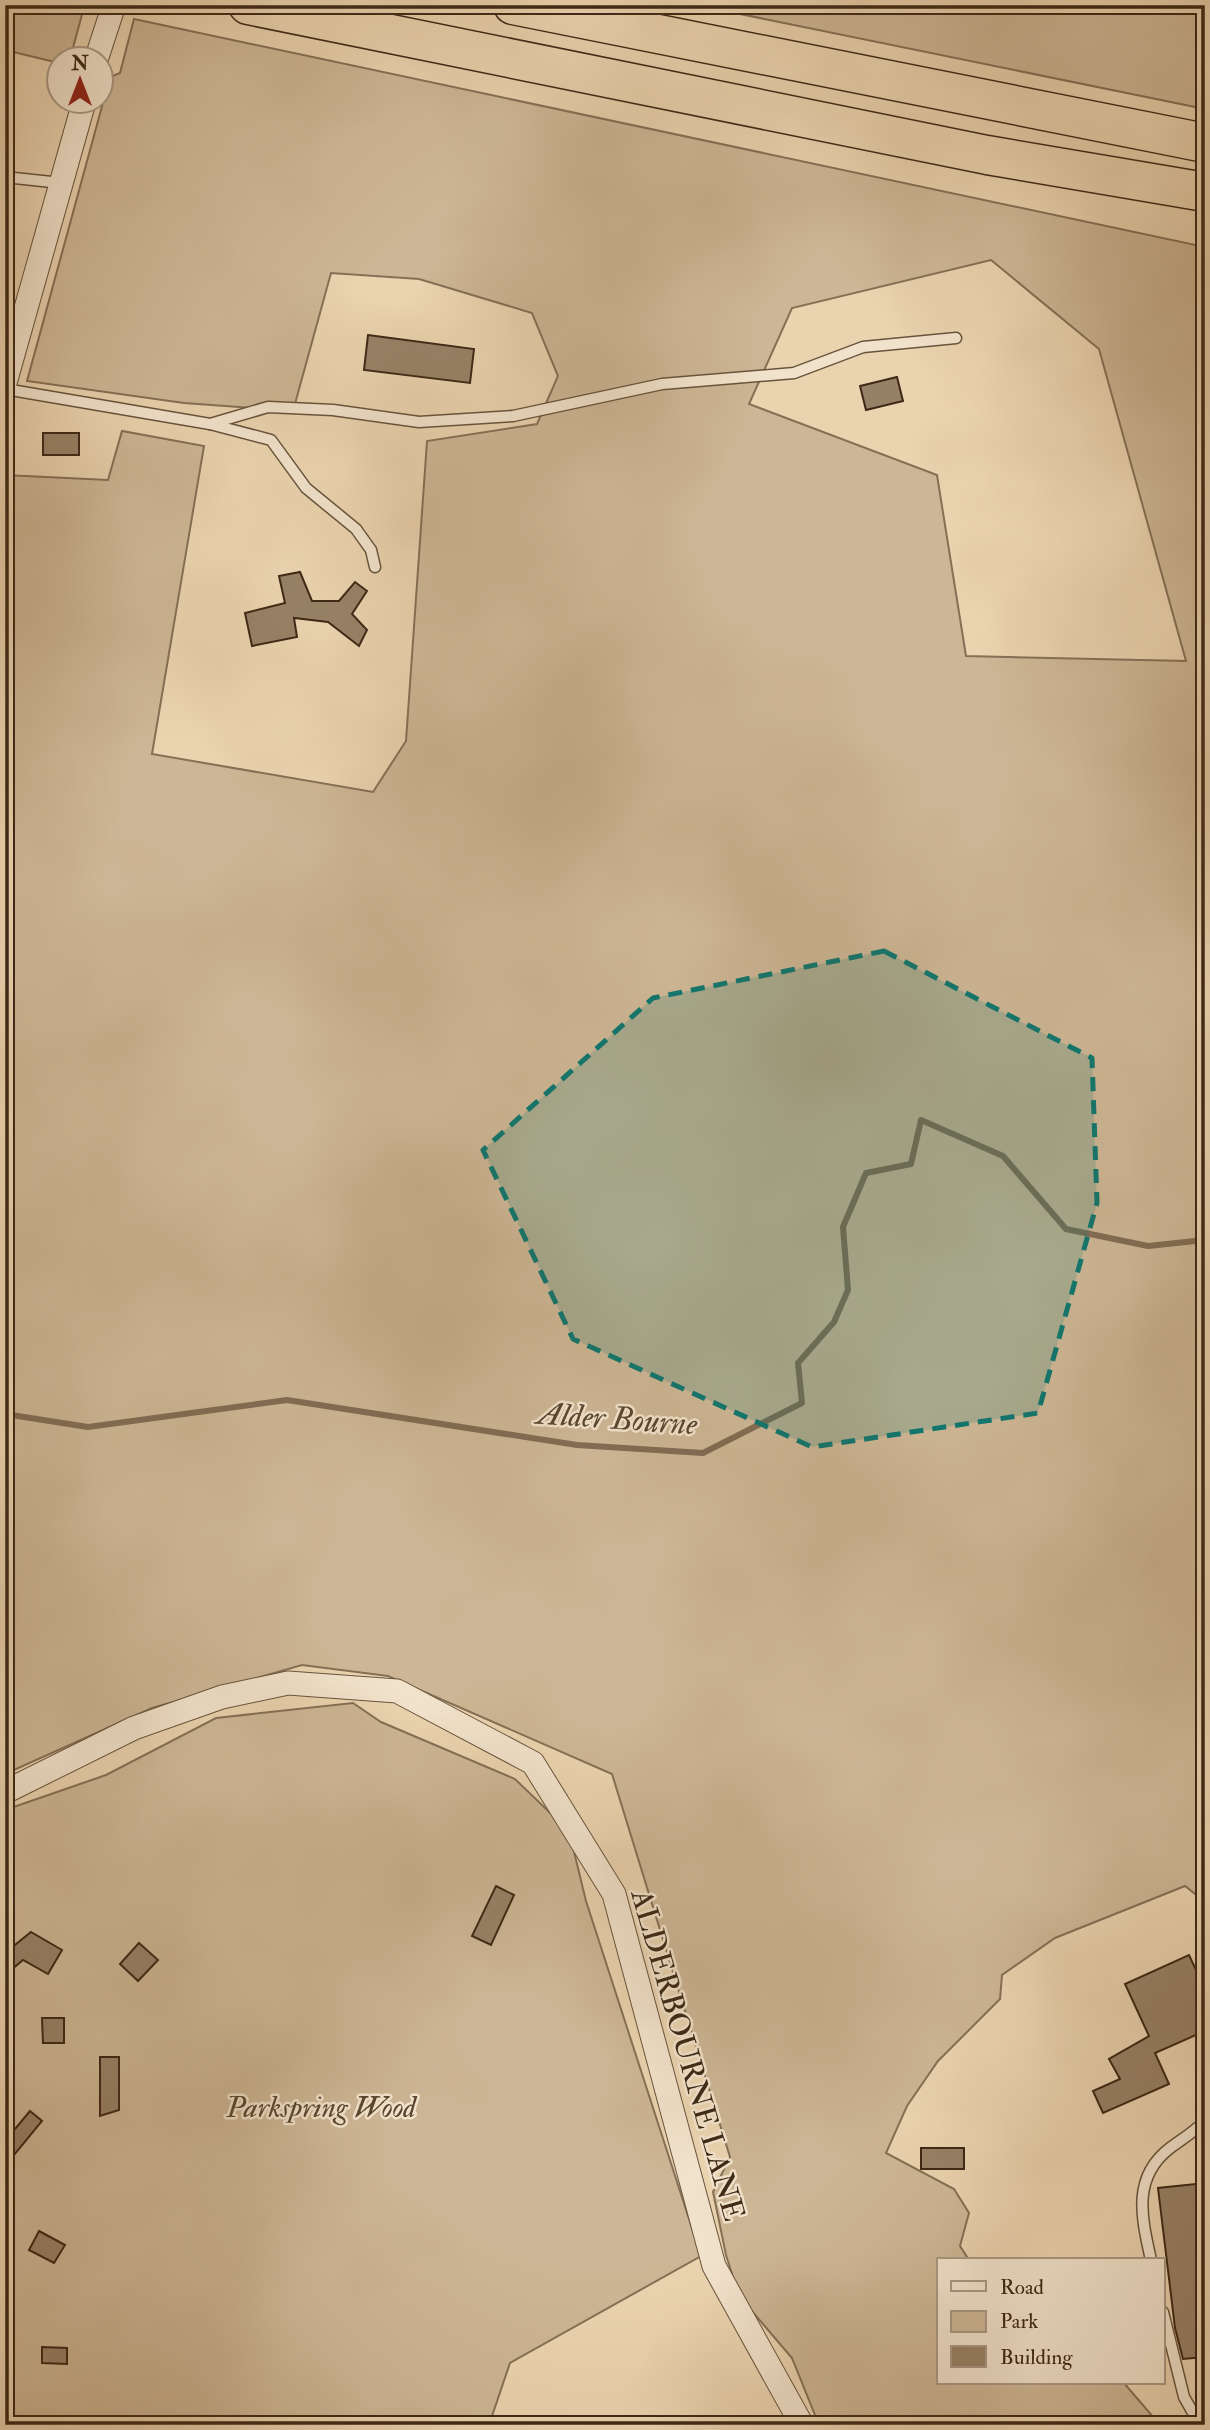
<svg xmlns="http://www.w3.org/2000/svg" width="1210" height="2430" viewBox="0 0 1210 2430" font-family="'IM FELL Double Pica',serif">
<style>
.green{fill:#cdb695;stroke:#857056;stroke-width:2;fill-rule:evenodd}
.lines{fill:none;stroke-linecap:round;stroke-linejoin:round}
.stream{stroke:#816c53;stroke-width:6}
.building{fill:#978166;stroke:#3d2916;stroke-width:2}
.service-casing{stroke:#68543c;stroke-width:13}
.minor-casing{stroke:#68543c;stroke-width:25}
.motorway-casing{stroke:#3d2916;stroke-width:41}
.service{stroke:#f1e2cb;stroke-width:10}
.minor{stroke:#f1e2cb;stroke-width:23}
.motorway{stroke:#ead3af;stroke-width:38}
.marked{fill:#0f766e;fill-opacity:0.2;stroke:#0f766e;stroke-width:5;stroke-dasharray:14 9;stroke-linejoin:round}
.labels{text-anchor:middle;stroke-width:5;stroke-linejoin:round;paint-order:stroke}
.street-label{font-size:30px;fill:#3d2916;stroke:#f1e2cb}
.park-label{font-size:30px;font-style:italic;fill:#5a452f;stroke:#f1e2cb}
.water-label{font-size:32px;font-style:italic;fill:#5a452f;stroke:#f1e2cb}
</style>
<rect width="100%" height="100%" fill="#ead3af"/>
<filter id="stains"><feTurbulence type="fractalNoise" baseFrequency=".00286" numOctaves="4"/><feColorMatrix values="0 0 0 0 .2 0 0 0 0 .09 0 0 0 0 .02 0 0 0 .5 -.17"/></filter>
<radialGradient id="worn" r=".72"><stop offset=".6" stop-color="#630" stop-opacity="0"/><stop offset="1" stop-color="#630" stop-opacity=".3"/></radialGradient>
<g class="green">
<polygon points="5,5 84,7 70,59 60,60 59,63 5,50"/>
<polygon points="696,5 1205,5 1205,109"/>
<path d="M134 19 1205 247V1902L1185 1886 1055 1938 1002 1975 1000 1999 938 2061 907 2106 886 2153 954 2189 969 2213 960 2246 969 2260H939V2383H1124L1160 2425H819L792 2358 739 2296 726 2255 713 2192 730 2157 612 1774 388 1676 302 1665 152 1708 5 1774V475L108 480 122 431 204 446 152 754 373 792 406 741 427 441 537 424 558 376 532 313 419 279 331 273 293 411 184 403 27 381 110 77 120 73ZM991 260 1099 349 1186 661 966 656 937 475 749 404 792 308Z"/>
<polygon points="353,1703 381,1722 515,1779 569,1831 586,1901 701,2256 510,2363 489,2425 5,2425 5,1810 106,1775 216,1718"/>
</g>
<g class="lines">
<polyline class="stream" points="5,1414 88,1427 287,1400 577,1445 703,1453 802,1403 798,1363 834,1322 848,1290 843,1227 866,1173 911,1164 921,1120 1003,1156 1066,1229 1148,1246 1205,1240"/>
</g>
<g class="building">
<polygon points="368,335 474,349 470,383 364,370"/>
<polygon points="897,377 903,401 866,410 860,386"/>
<rect x="43" y="433" width="36" height="22"/>
<polygon points="300,572 312,601 339,601 355,582 367,591 352,614 367,630 359,646 328,622 294,618 297,637 252,646 245,613 285,603 279,576"/>
<polygon points="496,1886 514,1895 491,1945 472,1936"/>
<polygon points="31,1932 62,1950 48,1974 23,1960 5,1975 5,1953"/>
<polygon points="139,1943 158,1960 138,1981 120,1964"/>
<polygon points="1189,1955 1205,1989 1205,2031 1155,2053 1169,2084 1103,2113 1093,2091 1120,2079 1109,2059 1149,2036 1125,1984"/>
<polygon points="42,2018 64,2018 64,2043 43,2043"/>
<polygon points="100,2057 119,2057 119,2110 100,2116"/>
<polygon points="30,2111 42,2121 5,2166 5,2141"/>
<rect x="921" y="2148" width="43" height="21"/>
<polygon points="1205,2183 1205,2357 1183,2359 1175,2328 1158,2188"/>
<polygon points="39,2231 65,2245 54,2263 29,2250"/>
<polygon points="42,2347 67,2348 67,2364 42,2363"/>
</g>
<g class="lines">
<defs>
<g id="service">
<polyline points="5,177 61,183"/>
<polyline points="5,389 210,424 271,440 306,488 356,529 371,550 375,567"/>
<polyline points="210,424 268,407 333,410 419,422 513,416 662,384 794,373 863,347 956,338"/>
<path d="M1151 2260C1142 2219 1131 2178 1170 2148 1182 2139 1194 2132 1205 2121"/>
<polyline points="1163,2312 1184,2397 1200,2425"/>
</g>
<g id="minor">
<polyline points="96,60 114,5"/>
<polyline points="5,383 84,102"/>
<polyline points="5,1792 134,1728 222,1697 288,1683 397,1691 533,1763 614,1894 714,2266 802,2425"/>
</g>
<g id="motorway">
<polyline points="248,5 987,155 1205,192"/>
<polyline points="513,5 1205,143"/>
</g>
</defs>
<use href="#service" class="service-casing"/>
<use href="#minor" class="minor-casing"/>
<use href="#motorway" class="motorway-casing"/>
<use href="#service" class="service"/>
<use href="#minor" class="minor"/>
<use href="#motorway" class="motorway"/>
</g>
<path class="marked" d="M884 951 1092 1058 1097 1203 1038 1413 812 1447 573 1339 483 1150 653 998Z"/>
<g class="labels">
<g class="street-label">
<text transform="translate(688 2055) rotate(74)" y="10">ALDERBOURNE LANE</text>
</g>
<g class="park-label">
<text x="321" y="2117">Parkspring Wood</text>
</g>
<g class="water-label">
<text transform="translate(617 1418) rotate(4)" y="11">Alder Bourne</text>
</g>
</g>
<rect width="1210" height="2430" fill="none" stroke="#ead3af" stroke-width="28"/>
<rect x="7" y="7" width="1196" height="2416" fill="none" stroke="#3d2916" stroke-width="3.5"/>
<rect x="14" y="14" width="1182" height="2402" fill="none" stroke="#3d2916" stroke-width="2"/>
<rect x="937" y="2258" width="228" height="126" fill="#f1e2cb" stroke="#a99883" stroke-width="2"/>
<rect x="951" y="2281" width="35" height="10" fill="#f1e2cb" stroke="#a99883" stroke-width="2"/>
<text x="1000" y="2294" font-size="21" fill="#3d2916">Road</text>
<rect x="951" y="2311" width="35" height="21" fill="#cdb695" stroke="#a99883" stroke-width="2"/>
<text x="1000" y="2328" font-size="21" fill="#3d2916">Park</text>
<rect x="951" y="2346" width="35" height="21" fill="#978166" stroke="#a99883" stroke-width="2"/>
<text x="1000" y="2364" font-size="21" fill="#3d2916">Building</text>
<g transform="translate(80 80)"><circle r="33" fill="#f1e2cb" stroke="#a99883" stroke-width="2"/>
<path d="M0-5L12 26L0 18L-12 26Z" fill="#8f2418"/>
<text y="-10" font-size="19" font-weight="bold" text-anchor="middle" fill="#3d2916">N</text>
</g>
<rect width="100%" height="100%" filter="url(#stains)"/>
<rect width="100%" height="100%" fill="url(#worn)"/>
</svg>
